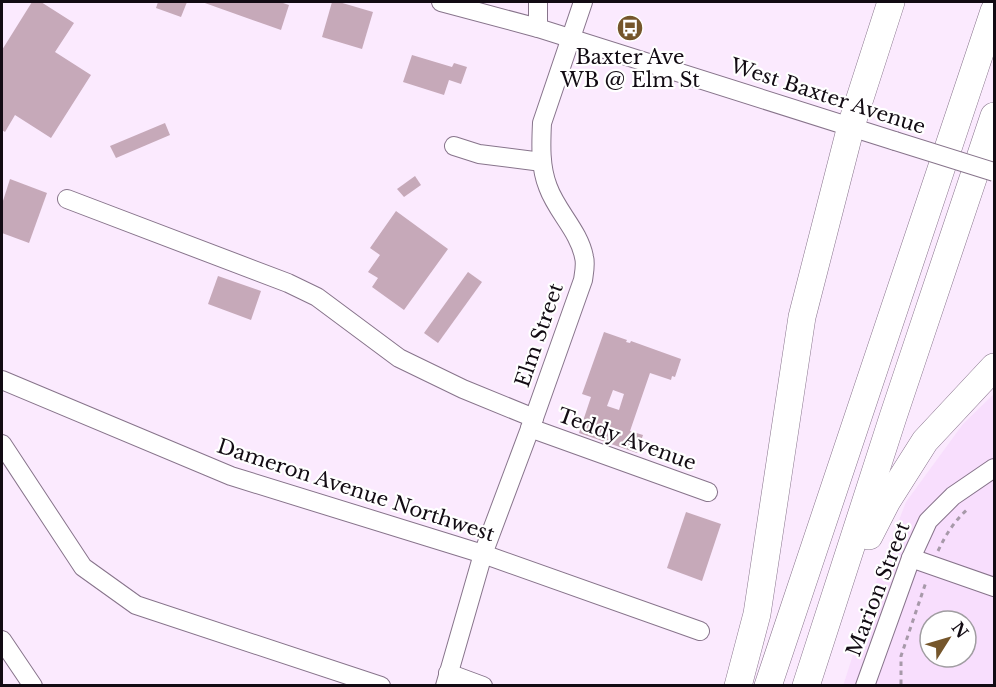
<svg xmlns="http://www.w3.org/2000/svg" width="996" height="687" viewBox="0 0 996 687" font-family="'Libre Baskerville',serif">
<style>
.built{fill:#f8defd;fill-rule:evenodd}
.building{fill:#c6a9b9;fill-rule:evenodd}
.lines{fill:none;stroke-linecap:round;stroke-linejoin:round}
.minor-casing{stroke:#87748b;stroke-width:20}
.highway-casing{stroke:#87748b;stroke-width:28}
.path{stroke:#a799a9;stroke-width:3;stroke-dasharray:4.5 4.5;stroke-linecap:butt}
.minor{stroke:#fff;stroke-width:18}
.highway{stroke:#fff;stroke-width:27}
.minor-bridge-casing{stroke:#87748b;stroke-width:20;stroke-linecap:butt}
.minor-bridge{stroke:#fff;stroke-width:18}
.labels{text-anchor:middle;stroke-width:4.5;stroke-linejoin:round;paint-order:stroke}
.poi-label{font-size:20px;fill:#120b13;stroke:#fff}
.street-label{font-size:20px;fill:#120b13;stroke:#fff}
</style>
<rect width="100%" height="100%" fill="#fbeafe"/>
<path class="built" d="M994 394V685L843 686 882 564 906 502 963 424ZM930 621H966V657H930Z"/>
<g class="building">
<polygon points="32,2 41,2 74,23 55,52 91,75 51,138 15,115 5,132 2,130 2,50"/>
<polygon points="158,2 187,2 181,17 156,8"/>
<polygon points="202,2 280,2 289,5 281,30"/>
<polygon points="332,2 339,2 373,12 362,49 322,37"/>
<polygon points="412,55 452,67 454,63 467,67 461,84 449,80 444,95 403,82"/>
<polygon points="165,123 170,135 116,158 110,146"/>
<polygon points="415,176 421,185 404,197 397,189"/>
<polygon points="10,179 47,193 29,243 2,233 2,204"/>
<polygon points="396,211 448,249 404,310 372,287 378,278 368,272 380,255 370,248"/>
<polygon points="468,272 482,282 438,343 424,333"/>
<polygon points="218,276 261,291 251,320 208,304"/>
<path d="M604 332 627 340 626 342 630 343 631 341 681 359 675 377 672 376 671 380 650 373 630 431 643 435 637 453 579 433 591 397 582 394ZM613 390 624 394 619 410 607 406Z"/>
<polygon points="686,512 721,524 702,581 667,568"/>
</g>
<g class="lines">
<defs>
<g id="minor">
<polyline points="441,2 538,28 895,141"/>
<polyline points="538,28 538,2"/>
<polyline points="454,146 479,154 542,162"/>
<polyline points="67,199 288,283 317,297 399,358 463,389 534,418"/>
<polyline points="2,380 231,476 483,554 700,631"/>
<polyline points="530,428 708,492"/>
<polyline points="2,444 83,567 136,605 381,686"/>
<polyline points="911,558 994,587"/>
<polyline points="2,640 33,686"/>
<polyline points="448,673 483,686"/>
<path d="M445 686 483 554 534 418 583 280C584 273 586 264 584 257 579 231 557 212 548 187 540 167 541 144 542 123L583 2"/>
<polyline points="865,686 911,558 928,521 953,496 994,468"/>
</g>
<g id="highway">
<polyline points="869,536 887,501 925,441 994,367"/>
<polyline points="738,686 757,614 802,317 851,126 891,2"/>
<polyline points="768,686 994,11"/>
<polyline points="806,686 893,417 994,116"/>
</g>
</defs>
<use href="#minor" class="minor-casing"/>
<use href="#highway" class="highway-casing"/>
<g class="path">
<path d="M938 551C946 534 955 520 969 508"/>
<polyline points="901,684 901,656 926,582"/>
</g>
<use href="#minor" class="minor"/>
<use href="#highway" class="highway"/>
<defs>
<polyline id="minor-bridge" points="895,141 994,172"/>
</defs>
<use href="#minor-bridge" class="minor-bridge-casing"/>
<use href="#minor-bridge" class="minor-bridge"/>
</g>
<defs>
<symbol id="bus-disc" viewBox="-11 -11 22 22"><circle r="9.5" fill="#75562b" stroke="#fff"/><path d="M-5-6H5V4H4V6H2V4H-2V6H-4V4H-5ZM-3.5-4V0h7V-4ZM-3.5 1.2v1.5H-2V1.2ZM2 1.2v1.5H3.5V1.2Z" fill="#fff"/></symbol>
</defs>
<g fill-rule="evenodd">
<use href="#bus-disc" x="615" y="13" width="30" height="30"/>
</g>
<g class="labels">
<g class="poi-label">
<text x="630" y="64">Baxter Ave<tspan x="630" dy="23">WB @ Elm St</tspan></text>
</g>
<g class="street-label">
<text transform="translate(828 96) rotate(18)" y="7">West Baxter Avenue</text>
<text transform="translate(539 335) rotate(-71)" y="7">Elm Street</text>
<text transform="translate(627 439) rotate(20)" y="7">Teddy Avenue</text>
<text transform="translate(356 490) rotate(18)" y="7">Dameron Avenue Northwest</text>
<text transform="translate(878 589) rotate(-69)" y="7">Marion Street</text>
</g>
</g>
<rect width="996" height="687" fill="none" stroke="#120b13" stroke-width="6"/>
<g transform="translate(948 639) rotate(53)"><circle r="28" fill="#ffffff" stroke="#a09da1" stroke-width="1.5"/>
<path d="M0-4.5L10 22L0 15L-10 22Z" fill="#75562b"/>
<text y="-9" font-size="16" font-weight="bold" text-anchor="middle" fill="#120b13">N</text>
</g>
</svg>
